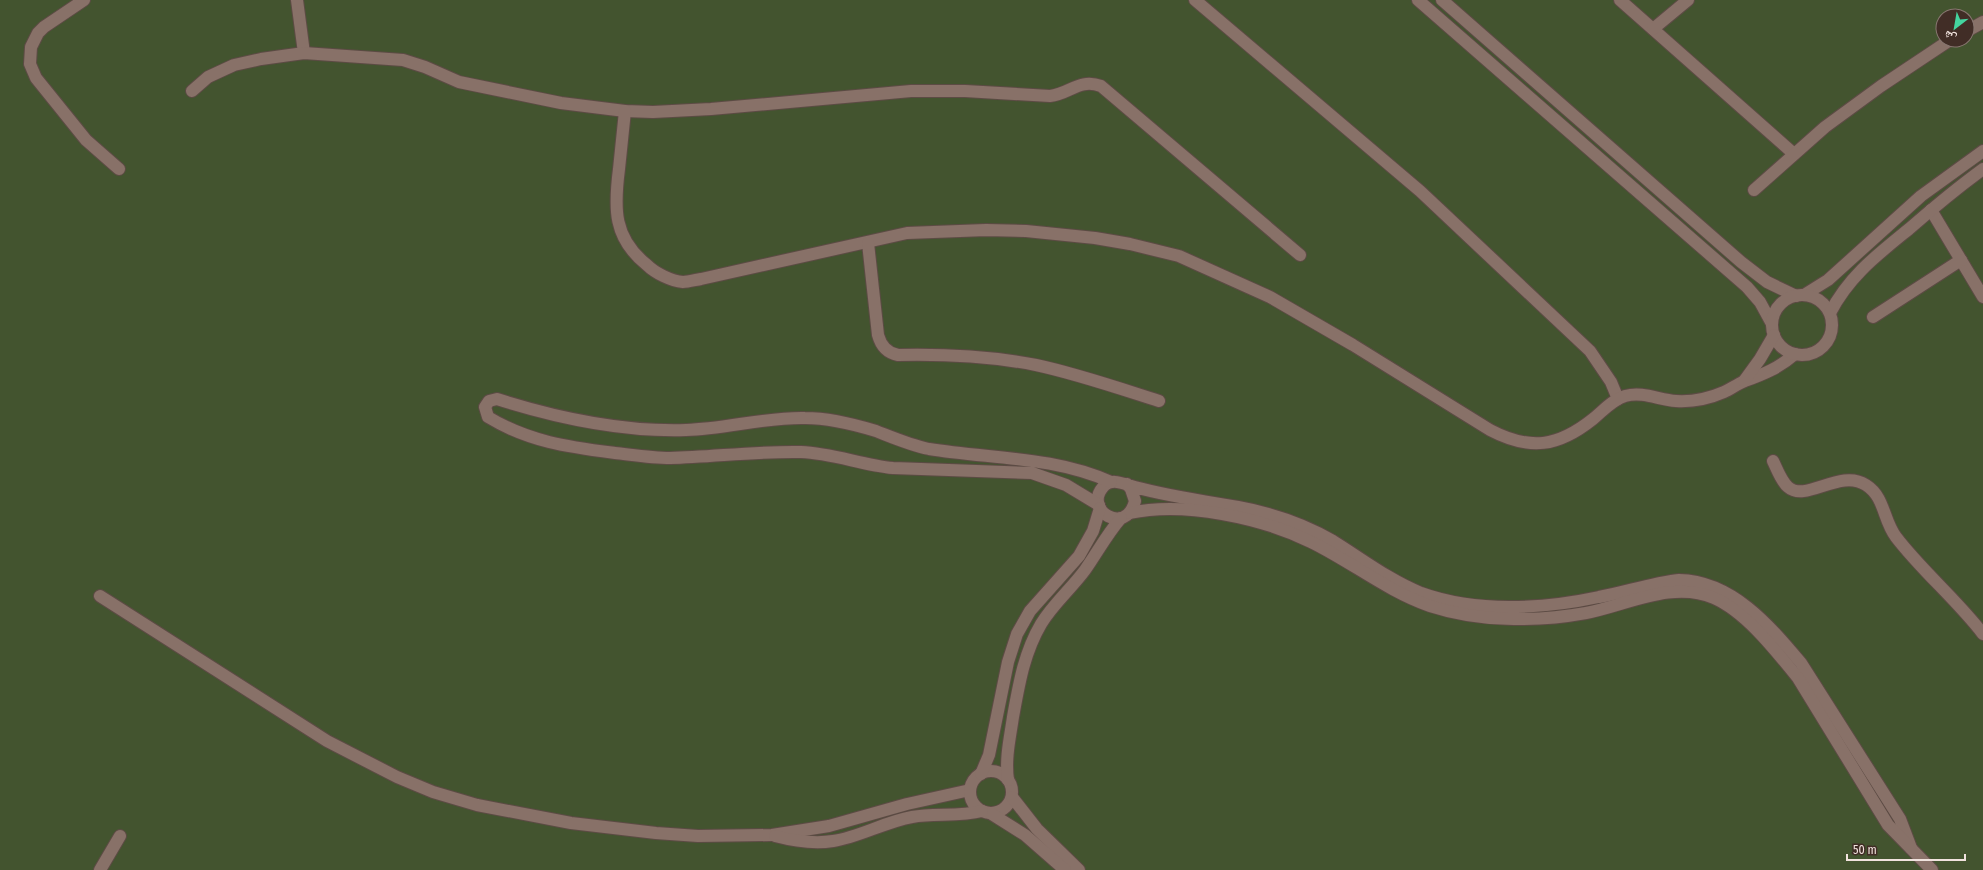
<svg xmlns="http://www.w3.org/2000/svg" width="1983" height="870" viewBox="0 0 1983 870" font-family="'Fira Sans Condensed','Noto Naskh Arabic',sans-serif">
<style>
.green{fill:#43542f;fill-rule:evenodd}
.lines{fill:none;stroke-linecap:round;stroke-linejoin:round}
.minor-casing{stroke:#5c4b44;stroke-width:14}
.minor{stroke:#887168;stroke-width:12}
</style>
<rect width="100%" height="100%" fill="#412d26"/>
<path class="green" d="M0 0H1983V870H0ZM1943 16H1967V40H1943Z"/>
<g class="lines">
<defs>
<g id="minor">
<polyline points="84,0 44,27 38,33 31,47 30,64 36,78 86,140 119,169"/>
<polyline points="297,0 304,53"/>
<polyline points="1195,0 1420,191 1590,351 1611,382 1618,399"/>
<polyline points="1418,0 1747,287 1760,302 1772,324"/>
<polyline points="1442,0 1741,262 1767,282 1796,296"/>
<polyline points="1620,0 1794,154"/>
<polyline points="1653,29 1688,0"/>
<polyline points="1967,31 1983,22"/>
<path d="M192 91 208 77 234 65 261 59 304 53 403 60 425 67 459 82 561 103 625 111 653 112 711 109 911 91H965L1050 96C1070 94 1079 78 1101 86L1300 255"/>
<path d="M625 111C623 130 621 149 619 169 614 208 613 238 647 265 655 273 671 281 683 282 688 282 695 280 701 279L907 233 986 230 1026 231 1095 238 1130 244 1179 256 1270 297 1353 345 1490 430C1530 451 1558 447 1593 419 1604 410 1612 400 1625 396 1643 391 1659 400 1676 401 1693 402 1708 399 1724 392 1731 389 1737 384 1745 381 1764 374 1779 368 1795 354"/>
<polyline points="1754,190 1825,127 1881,86 1950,40"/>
<polyline points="1931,210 1983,297"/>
<path d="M868 243 878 335C881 346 887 353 898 355 944 354 990 356 1036 365 1078 374 1118 388 1159 401"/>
<polyline points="1804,295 1828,280 1921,196 1983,151"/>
<circle cx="1802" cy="325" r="30"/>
<path d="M1830 313C1849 276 1877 255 1909 229 1933 208 1957 188 1983 169"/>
<polyline points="1873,317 1961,260"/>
<polyline points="1744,381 1760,359 1774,335"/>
<path d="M1773 461C1777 469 1781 481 1788 487 1806 503 1840 468 1866 485 1885 497 1883 520 1896 537 1922 571 1956 599 1983 634"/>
<path d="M1127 484 1131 489 1135 501C1126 537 1083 510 1103 487 1110 479 1119 482 1128 485 1163 496 1201 500 1238 507 1271 513 1304 524 1333 541 1362 559 1389 580 1421 593 1476 613 1543 609 1599 597 1626 592 1652 583 1679 580 1732 581 1769 625 1801 663L1900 819 1911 848"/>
<path d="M1099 505 1066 485 1032 473 893 468C862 465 832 453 801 452 757 451 713 457 670 458 652 458 633 455 615 453 569 447 529 442 488 417L485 407 489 401 497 399C557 418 622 432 686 430 726 429 764 417 805 418 829 418 853 424 876 431 894 438 910 445 929 449 991 459 1053 456 1111 482"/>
<path d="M1130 513C1184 501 1262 518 1311 542 1352 562 1387 591 1430 606 1479 622 1536 622 1586 613 1627 605 1673 580 1714 598 1746 612 1776 651 1798 678L1888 825 1932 870"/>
<polyline points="100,596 327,741 397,777 433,792 477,805 571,823 656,833 698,836 772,835 829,826 907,804 970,790"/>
<circle cx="991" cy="792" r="21"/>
<polyline points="981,774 989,755 1008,662 1017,634 1030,611 1079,556 1093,531 1100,508"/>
<path d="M1008 780C1005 758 1010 738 1013 717 1019 684 1024 653 1041 624 1053 604 1071 589 1085 570 1097 553 1107 534 1121 518"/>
<polyline points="1012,797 1037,829 1079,870"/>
<polyline points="990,813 1025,835 1065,870"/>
<path d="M775 836C794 841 814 844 833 841 860 837 884 822 912 817 935 813 959 817 982 811"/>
<polyline points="100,870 120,836"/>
</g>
</defs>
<use href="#minor" class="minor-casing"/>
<use href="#minor" class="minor"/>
</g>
<g transform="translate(1955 28) rotate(211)"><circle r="19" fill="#412d26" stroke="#877670"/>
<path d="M0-3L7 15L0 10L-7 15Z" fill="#44d49f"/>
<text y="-6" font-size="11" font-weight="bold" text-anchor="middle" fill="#f1e3de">ش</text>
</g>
<path d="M1847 854v6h118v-6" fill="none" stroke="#f1e3de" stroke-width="2"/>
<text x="1853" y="854" font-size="12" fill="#f1e3de" stroke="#412d26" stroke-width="3" paint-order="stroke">50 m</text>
</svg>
